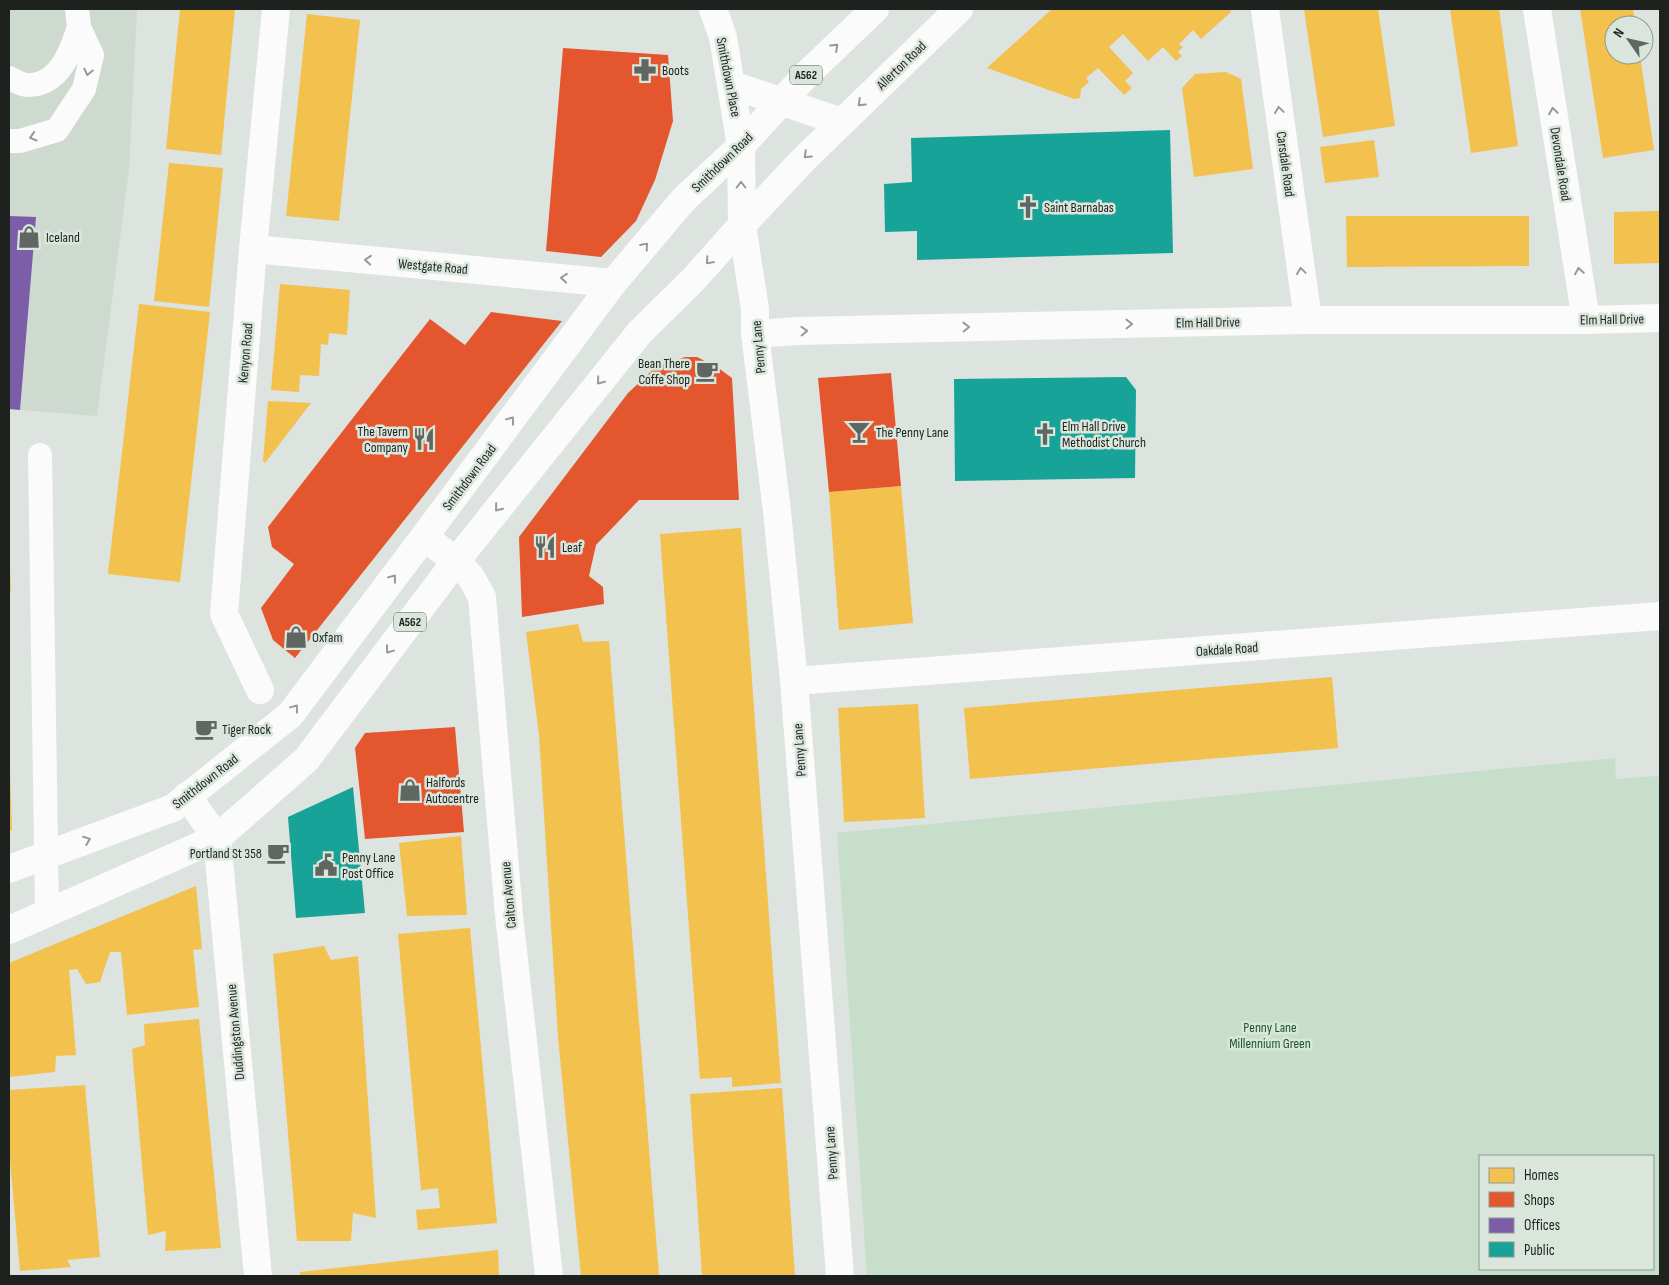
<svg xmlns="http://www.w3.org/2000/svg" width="1669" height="1285" viewBox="0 0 1669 1285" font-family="'Sofia Sans Condensed',sans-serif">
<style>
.built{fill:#ced9cf}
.green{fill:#c7decb;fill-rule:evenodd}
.homes{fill:#f2c14e}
.shops{fill:#e4572e}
.offices{fill:#7b5ea7}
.public{fill:#17a398}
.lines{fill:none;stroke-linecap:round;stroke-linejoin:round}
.service{stroke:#fafbfa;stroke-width:24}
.minor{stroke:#fafbfa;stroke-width:28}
.tertiary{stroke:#fafbfa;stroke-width:28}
.trunk{stroke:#fafbfa;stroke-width:28}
.oneway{stroke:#979997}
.labels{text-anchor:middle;stroke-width:5;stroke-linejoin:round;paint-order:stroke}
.shield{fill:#dae6dc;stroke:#565d57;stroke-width:1}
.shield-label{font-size:12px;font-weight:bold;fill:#1d221e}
.street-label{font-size:14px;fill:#1d221e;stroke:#dae6dc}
.poi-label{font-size:14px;fill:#1d221e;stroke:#dae6dc;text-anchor:start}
.park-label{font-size:14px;fill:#1a582c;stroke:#dae6dc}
</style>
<rect width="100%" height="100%" fill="#dde3de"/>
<polygon class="built" points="9,9 137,9 129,169 97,416 9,409"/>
<path class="green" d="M1615 758 1616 779 1658 776 1660 792V1276H867L837 833ZM1480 1156H1653V1269H1480Z"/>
<g class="homes">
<polygon points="180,9 235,9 221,155 166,149"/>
<polygon points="1052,9 1230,9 1231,12 1201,39 1193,30 1179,44 1183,47 1178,52 1182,56 1176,61 1163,47 1148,61 1123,34 1109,47 1133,73 1125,81 1132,88 1124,95 1098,68 1086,78 1089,82 1081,89 1080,98 1074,99 987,68"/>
<polygon points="1304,9 1378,9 1395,126 1323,137"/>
<polygon points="1450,9 1499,9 1518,146 1471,153"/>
<polygon points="1580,9 1633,9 1636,25 1614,25 1614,55 1640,55 1654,150 1603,158"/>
<polygon points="307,14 360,20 339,221 286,216"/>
<polygon points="1226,72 1241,79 1253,169 1194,177 1182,88 1195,74"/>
<polygon points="1374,140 1379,177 1325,183 1320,147"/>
<polygon points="169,163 223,168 209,307 154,301"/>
<polygon points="1660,211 1660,263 1614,264 1614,212"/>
<polygon points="1346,216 1529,216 1529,266 1347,267"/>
<polygon points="280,284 350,290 347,335 329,333 328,345 321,344 319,376 300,375 299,392 271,390"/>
<polygon points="139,304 210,312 180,582 108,574"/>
<polygon points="268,401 311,403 265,463 263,461"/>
<polygon points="901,486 913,623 839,630 829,492"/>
<polygon points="741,528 781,1083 732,1087 732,1077 700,1079 660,534"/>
<polygon points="10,565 11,591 9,592 9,566"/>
<polygon points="578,624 583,642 609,641 659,1276 581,1276 558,1037 539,735 526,632"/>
<polygon points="1332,677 1338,748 970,779 964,708"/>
<polygon points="918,704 925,818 844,822 838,708"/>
<polygon points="9,769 10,769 12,830 9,831"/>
<polygon points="461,836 467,915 407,916 399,843"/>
<polygon points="196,886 202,949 193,950 199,1007 127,1015 121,952 110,952 100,982 86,984 77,969 69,970 76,1055 56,1056 55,1072 9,1077 9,963"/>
<polygon points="470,928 497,1223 418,1230 416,1210 440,1208 438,1188 421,1190 398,934"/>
<polygon points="324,946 331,960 358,956 376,1218 353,1213 351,1241 297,1241 273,954"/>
<polygon points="199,1019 221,1248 165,1251 166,1231 148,1235 132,1049 145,1045 144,1024"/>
<polygon points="85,1085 100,1257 67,1260 71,1267 20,1271 9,1150 9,1090"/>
<polygon points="782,1088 795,1276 702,1276 690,1094"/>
<polygon points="498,1250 499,1276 300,1276 300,1272"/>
</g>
<g class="shops">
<polygon points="563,48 668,55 673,121 655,180 636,221 601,257 546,251"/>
<polygon points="491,312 562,321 295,658 273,640 261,608 294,564 272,547 268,527 430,319 465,345"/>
<polygon points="685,357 697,357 717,367 732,378 739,500 639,500 596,545 589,576 603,587 604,604 522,617 519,537 628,393 657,366"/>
<polygon points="891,373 901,486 829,492 818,378"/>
<polygon points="455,727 464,832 365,839 355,748 365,733"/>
</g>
<polygon class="offices" points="9,216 36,217 20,410 9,409"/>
<g class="public">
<polygon points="1170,130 1173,253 917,260 917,231 885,232 884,184 912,182 911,138"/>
<polygon points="1126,377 1136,390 1135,478 955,481 954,379"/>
<polygon points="353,787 365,913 296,918 288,817"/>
</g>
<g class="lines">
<g class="service">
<path d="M9 78C14 80 21 85 27 85 59 86 71 52 79 27"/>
<polyline points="9,141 20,141 57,130 84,89 92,55 79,27 77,9"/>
<polyline points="40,455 47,913"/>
</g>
<g class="minor">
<polyline points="1265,9 1308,320"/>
<polyline points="1537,9 1586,320"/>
<polyline points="741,146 742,225 755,309 755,334 777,511 794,681 840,1276"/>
<polyline points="253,249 613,283"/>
<polyline points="755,334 798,331 1308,320 1586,320 1660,318"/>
<polyline points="424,537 456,561 471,577 482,597 509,915 549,1276"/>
<polyline points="794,681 1660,616"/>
<polyline points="260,690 224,614 253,249 276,9"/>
<polyline points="187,796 217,838 258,1276"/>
</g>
<g class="tertiary">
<polyline points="713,9 723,37 741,146"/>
<polyline points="732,85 842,122"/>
</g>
<g class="trunk">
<polyline points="9,869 173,808 290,715 424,537 613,283 684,199 741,146 806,75 875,9"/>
<polyline points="9,930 217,838 306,760 456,561 640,332 693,280 742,225 804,159 959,9"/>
</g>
</g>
<defs><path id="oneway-chevron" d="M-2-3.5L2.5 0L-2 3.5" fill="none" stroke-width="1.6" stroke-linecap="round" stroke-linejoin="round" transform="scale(1.25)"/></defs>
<g class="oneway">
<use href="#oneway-chevron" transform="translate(835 47) rotate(-43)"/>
<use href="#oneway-chevron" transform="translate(88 72) rotate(103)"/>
<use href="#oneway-chevron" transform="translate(861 103) rotate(136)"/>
<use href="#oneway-chevron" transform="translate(1279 110) rotate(-98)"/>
<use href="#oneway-chevron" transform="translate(1553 111) rotate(-99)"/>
<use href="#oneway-chevron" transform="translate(33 137) rotate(163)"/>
<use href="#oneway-chevron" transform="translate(807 155) rotate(136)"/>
<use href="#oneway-chevron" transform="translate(741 185) rotate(-90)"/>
<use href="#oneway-chevron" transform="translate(645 246) rotate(-49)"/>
<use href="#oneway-chevron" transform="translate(368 260) rotate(-175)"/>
<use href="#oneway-chevron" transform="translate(709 261) rotate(131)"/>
<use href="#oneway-chevron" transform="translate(1301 271) rotate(-98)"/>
<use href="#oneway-chevron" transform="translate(1579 271) rotate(-99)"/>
<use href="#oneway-chevron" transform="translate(564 278) rotate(-175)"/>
<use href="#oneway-chevron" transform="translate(1129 324) rotate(-1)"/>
<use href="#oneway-chevron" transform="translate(966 327) rotate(-1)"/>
<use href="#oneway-chevron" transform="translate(804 331) rotate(-2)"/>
<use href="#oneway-chevron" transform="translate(600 381) rotate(129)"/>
<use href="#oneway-chevron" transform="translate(511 420) rotate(-53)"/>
<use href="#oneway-chevron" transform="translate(498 508) rotate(129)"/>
<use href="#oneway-chevron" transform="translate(393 578) rotate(-53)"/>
<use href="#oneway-chevron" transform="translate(389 650) rotate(127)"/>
<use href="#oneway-chevron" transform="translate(295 708) rotate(-53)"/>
<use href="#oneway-chevron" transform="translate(87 840) rotate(-21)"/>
</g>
<defs>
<symbol id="pharmacy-bare" viewBox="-9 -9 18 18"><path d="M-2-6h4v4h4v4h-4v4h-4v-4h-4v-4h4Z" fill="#606661" stroke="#dae6dc" stroke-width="2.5" paint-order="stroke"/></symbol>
<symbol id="church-bare" viewBox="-9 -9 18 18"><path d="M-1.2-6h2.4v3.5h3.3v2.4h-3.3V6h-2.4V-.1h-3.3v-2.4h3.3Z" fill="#606661" stroke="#dae6dc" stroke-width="2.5" paint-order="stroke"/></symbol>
<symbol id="shop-bare" viewBox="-9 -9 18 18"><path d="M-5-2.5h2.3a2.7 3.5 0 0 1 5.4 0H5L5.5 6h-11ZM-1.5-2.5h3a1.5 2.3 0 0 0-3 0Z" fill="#606661" stroke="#dae6dc" stroke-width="2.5" paint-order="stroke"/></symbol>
<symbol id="cafe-bare" viewBox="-9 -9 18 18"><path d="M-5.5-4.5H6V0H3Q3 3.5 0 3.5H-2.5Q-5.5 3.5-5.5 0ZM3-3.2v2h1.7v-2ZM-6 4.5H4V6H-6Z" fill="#606661" stroke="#dae6dc" stroke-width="2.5" paint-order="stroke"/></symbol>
<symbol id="bar-bare" viewBox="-9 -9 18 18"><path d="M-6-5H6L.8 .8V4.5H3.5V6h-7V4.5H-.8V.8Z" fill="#606661" stroke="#dae6dc" stroke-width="2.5" paint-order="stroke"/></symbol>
<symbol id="restaurant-bare" viewBox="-9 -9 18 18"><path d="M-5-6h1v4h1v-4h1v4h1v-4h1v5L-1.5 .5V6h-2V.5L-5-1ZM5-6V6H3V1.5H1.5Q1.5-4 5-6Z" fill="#606661" stroke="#dae6dc" stroke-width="2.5" paint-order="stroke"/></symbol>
<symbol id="civic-bare" viewBox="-9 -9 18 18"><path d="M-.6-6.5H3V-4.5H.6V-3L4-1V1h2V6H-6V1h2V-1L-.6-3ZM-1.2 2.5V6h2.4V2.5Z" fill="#606661" stroke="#dae6dc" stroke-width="2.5" paint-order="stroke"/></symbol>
</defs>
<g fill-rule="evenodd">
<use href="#pharmacy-bare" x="629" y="54" width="32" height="32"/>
<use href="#church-bare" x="1012" y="191" width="32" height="32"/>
<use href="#shop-bare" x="13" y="221" width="32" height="32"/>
<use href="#cafe-bare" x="691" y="355" width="32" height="32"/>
<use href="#bar-bare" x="843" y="416" width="32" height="32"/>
<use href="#church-bare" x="1029" y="418" width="32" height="32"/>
<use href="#restaurant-bare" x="408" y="423" width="32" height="32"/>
<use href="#restaurant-bare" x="529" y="531" width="32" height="32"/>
<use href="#shop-bare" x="280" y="621" width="32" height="32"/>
<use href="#cafe-bare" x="190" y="713" width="32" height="32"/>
<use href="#shop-bare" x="394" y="774" width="32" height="32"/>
<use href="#cafe-bare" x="262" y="837" width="32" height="32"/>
<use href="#civic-bare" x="310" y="849" width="32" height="32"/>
</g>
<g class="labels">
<g class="shield">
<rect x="790" y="65.5" width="32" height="19" rx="4"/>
<rect x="394" y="612.5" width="32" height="19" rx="4"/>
</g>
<g class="shield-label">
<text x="806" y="79">A562</text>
<text x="410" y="626">A562</text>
</g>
<g class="street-label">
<text transform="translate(901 65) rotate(-44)" y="5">Allerton Road</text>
<text transform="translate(729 77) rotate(79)" y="5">Smithdown Place</text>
<text transform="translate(722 162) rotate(-44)" y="5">Smithdown Road</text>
<text transform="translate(1286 164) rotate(82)" y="5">Carsdale Road</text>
<text transform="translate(1561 164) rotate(81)" y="5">Devondale Road</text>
<text transform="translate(433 266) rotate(5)" y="5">Westgate Road</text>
<text transform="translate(1612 319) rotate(-1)" y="5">Elm Hall Drive</text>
<text transform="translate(1208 322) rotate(-1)" y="5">Elm Hall Drive</text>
<text transform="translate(758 347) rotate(-95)" y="5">Penny Lane</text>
<text transform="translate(245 353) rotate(-85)" y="5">Kenyon Road</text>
<text transform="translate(469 477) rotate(-53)" y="5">Smithdown Road</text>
<text transform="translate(1227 649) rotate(-4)" y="5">Oakdale Road</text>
<text transform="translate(799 750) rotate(-94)" y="5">Penny Lane</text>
<text transform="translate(205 781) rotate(-38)" y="5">Smithdown Road</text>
<text transform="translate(508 895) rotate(-95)" y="5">Calton Avenue</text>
<text transform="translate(235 1032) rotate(-95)" y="5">Duddingston Avenue</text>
<text transform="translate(831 1153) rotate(-94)" y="5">Penny Lane</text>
</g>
<g class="poi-label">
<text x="662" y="75">Boots</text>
<text x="1044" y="212">Saint Barnabas</text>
<text x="46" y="242">Iceland</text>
<text x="690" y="368" text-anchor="end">Bean There<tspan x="690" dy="16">Coffe Shop</tspan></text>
<text x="1062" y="431">Elm Hall Drive<tspan x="1062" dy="16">Methodist Church</tspan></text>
<text x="408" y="436" text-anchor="end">The Tavern<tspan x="408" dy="16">Company</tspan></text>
<text x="876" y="437">The Penny Lane</text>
<text x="562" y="552">Leaf</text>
<text x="312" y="642">Oxfam</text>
<text x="222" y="734">Tiger Rock</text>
<text x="426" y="787">Halfords<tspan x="426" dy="16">Autocentre</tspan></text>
<text x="262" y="858" text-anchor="end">Portland St 358</text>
<text x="342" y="862">Penny Lane<tspan x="342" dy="16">Post Office</tspan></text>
</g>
<g class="park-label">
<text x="1270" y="1032">Penny Lane<tspan x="1270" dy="16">Millennium Green</tspan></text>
</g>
</g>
<rect width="1669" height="1285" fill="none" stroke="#1d221e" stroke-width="20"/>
<rect x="1479" y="1155" width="175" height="115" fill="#dae6dc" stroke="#8e9890"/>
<rect x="1489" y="1168" width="25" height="15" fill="#f2c14e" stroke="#8e9890"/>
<text x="1524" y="1180" font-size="15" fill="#1d221e">Homes</text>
<rect x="1489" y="1192" width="25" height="15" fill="#e4572e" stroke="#8e9890"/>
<text x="1524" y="1205" font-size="15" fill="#1d221e">Shops</text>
<rect x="1489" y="1218" width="25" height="15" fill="#7b5ea7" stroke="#8e9890"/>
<text x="1524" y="1230" font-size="15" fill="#1d221e">Offices</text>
<rect x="1489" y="1242" width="25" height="15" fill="#17a398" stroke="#8e9890"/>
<text x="1524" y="1255" font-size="15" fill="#1d221e">Public</text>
<g transform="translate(1629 40) rotate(304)"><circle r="24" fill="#dae6dc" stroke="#8e9890"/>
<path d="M0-4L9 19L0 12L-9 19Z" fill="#606661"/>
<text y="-8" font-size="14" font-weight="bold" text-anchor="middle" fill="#1d221e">N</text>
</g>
</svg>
